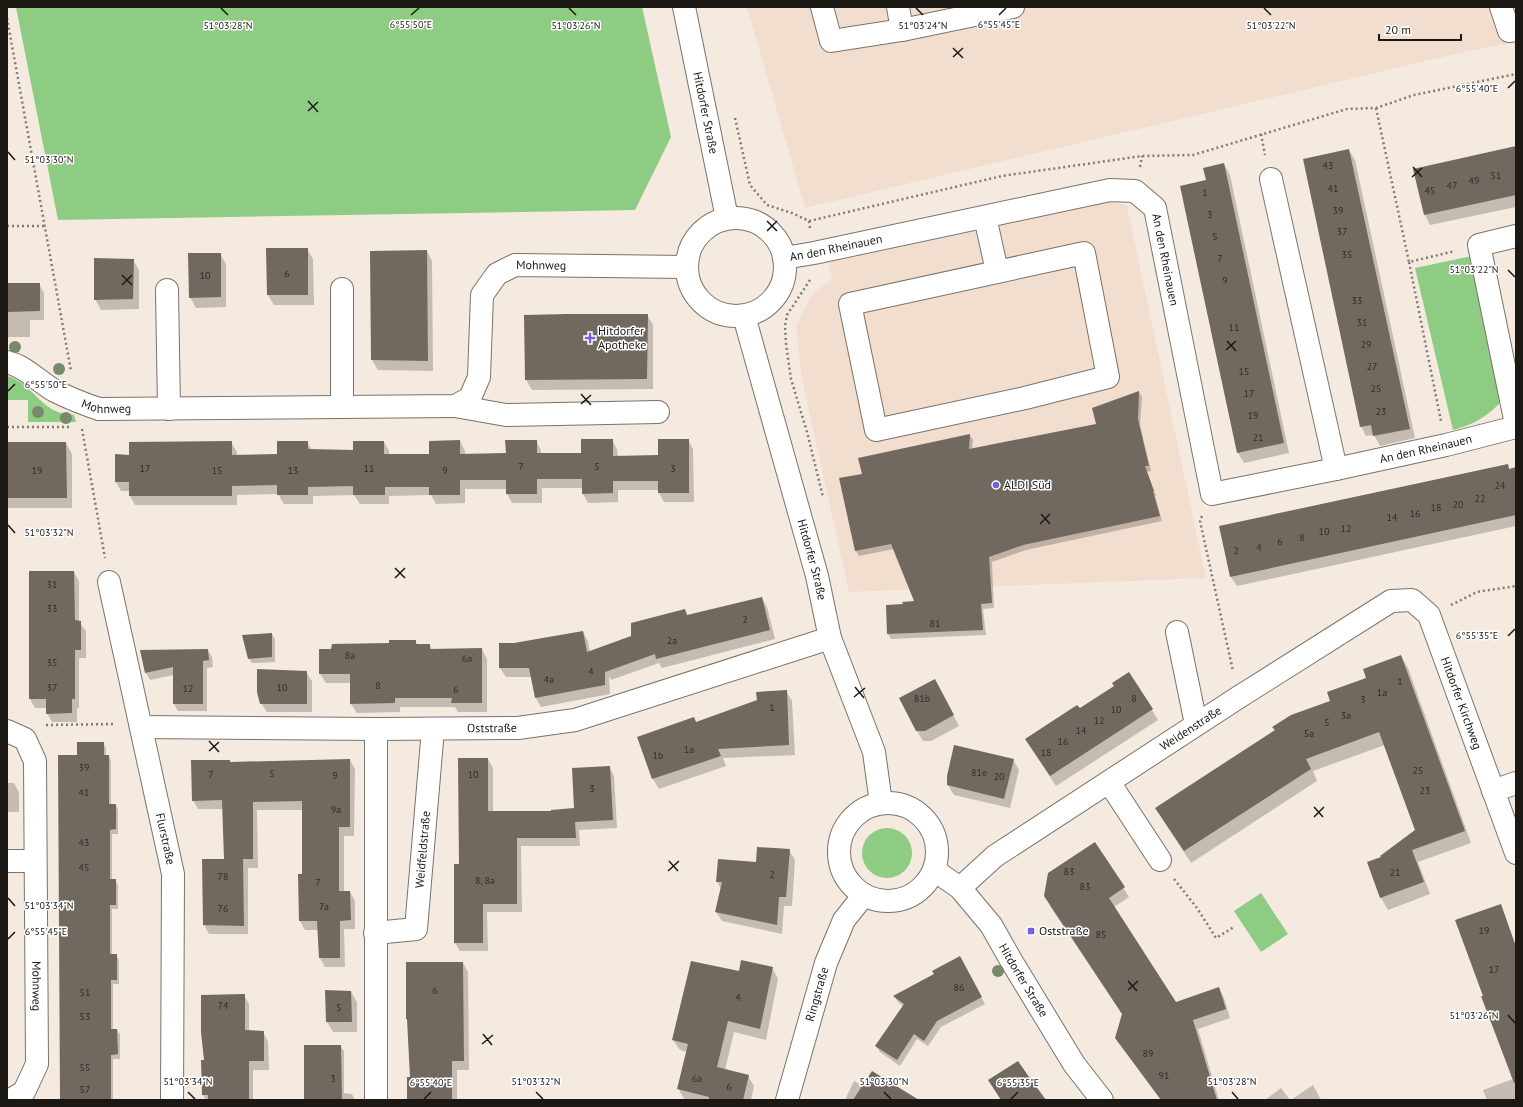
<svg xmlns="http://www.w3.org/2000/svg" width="1523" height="1107" viewBox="0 0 1523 1107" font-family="'PT Sans',sans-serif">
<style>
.commercial{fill:#f2decf}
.green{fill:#8dcc82}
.shadow{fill:#0003}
.building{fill:#71685f}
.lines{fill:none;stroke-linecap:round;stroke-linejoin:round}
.minor-casing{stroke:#7b7269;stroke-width:24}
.path{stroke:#817a74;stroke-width:2.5;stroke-dasharray:2 3;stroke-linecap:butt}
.minor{stroke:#fff;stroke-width:22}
.tree{fill:#778a69}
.ticks{fill:none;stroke:#1c1915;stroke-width:1.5}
.poi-dot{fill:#7361db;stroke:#fff;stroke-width:1.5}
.labels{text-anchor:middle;stroke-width:3;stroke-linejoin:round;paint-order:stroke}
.number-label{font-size:10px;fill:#312d28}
.street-label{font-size:12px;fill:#1c1915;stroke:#fff}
.poi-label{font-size:12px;fill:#1c1915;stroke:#fff;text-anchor:start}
.ticks-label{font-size:10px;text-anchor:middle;fill:#1c1915;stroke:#fff;stroke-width:3;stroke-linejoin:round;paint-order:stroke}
</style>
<rect width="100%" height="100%" fill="#f5eae0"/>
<g class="commercial">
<polygon points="747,7 1516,7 1516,42 1468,51 805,208"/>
<polygon points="1108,202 1119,203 1127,206 1206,578 849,592 802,380 796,326 810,298 817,290 832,279 828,263"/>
</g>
<g class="green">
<polygon points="16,7 642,7 671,137 635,210 58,220"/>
<path d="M1472 256 1500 388 1499 404C1485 418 1472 425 1453 430L1415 268Z"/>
<path d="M7 376C26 381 35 398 50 408 57 413 66 414 74 415L76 422H28V400H7Z"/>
<circle cx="887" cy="853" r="25"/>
<polygon points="1261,893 1288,934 1261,952 1234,911"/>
</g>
<g class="shadow">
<polygon points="1516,148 1516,207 1430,225 1425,215"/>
<polygon points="1349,150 1355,160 1415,438 1380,446 1374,435 1366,436 1361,426"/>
<polygon points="1224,164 1230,175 1289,453 1244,463 1238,453 1181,186 1207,180"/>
<polygon points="307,249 313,259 314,305 274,305 268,295"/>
<polygon points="427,251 432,261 433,371 378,370 372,360"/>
<polygon points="220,254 226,264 226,307 196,308 190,297"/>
<polygon points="133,260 139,270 139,309 101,310 95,299"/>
<polygon points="7,284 39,284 44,293 44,320 30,320 30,337 7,337"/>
<polygon points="647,315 653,325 653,389 532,390 526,380"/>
<polygon points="1139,392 1142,397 1140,425 1151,471 1147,472 1156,496 1155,496 1162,521 1026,550 992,562 994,608 983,609 986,635 891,639 888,634 904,605 915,602 894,549 859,556 856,551 863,475 859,459 970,435 973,440 972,450 1097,425 1093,409"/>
<polygon points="612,440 617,449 618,457 659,456 688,440 693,449 694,502 664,502 659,493 659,490 618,490 618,502 588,503 583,494 583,488 542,488 542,503 512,503 507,494 507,489 465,489 465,503 436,504 431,495 389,496 389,504 360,504 354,495 313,496 313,504 284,504 278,494 237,495 237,505 135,505 130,496 130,491 121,491 116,482 130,456 231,442 237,452 237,456 278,455 307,442 312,450 354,451 384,442 389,451 389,455 430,455 460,441 465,451 465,455 507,454 536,441 541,450 541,454 582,454"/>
<polygon points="7,443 66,443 72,454 72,508 7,508"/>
<polygon points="1507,465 1510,470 1516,468 1516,526 1237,586 1231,577"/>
<polygon points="30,572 74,572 79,581 79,622 86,631 86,658 79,658 79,708 77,708 77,722 52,722 47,713 47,708 35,708 30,699"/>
<polygon points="762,598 767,607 775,639 662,668 659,663 611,680 609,676 610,694 541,707 536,698 532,677 506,677 500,668 500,644 514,644 583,632 588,641 590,652 632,637 685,610 688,616"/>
<polygon points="272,634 275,639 275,662 252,663 249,658"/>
<polygon points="415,641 418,645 430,645 432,650 482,649 487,659 487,712 458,712 455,707 400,707 400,712 357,713 351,704 351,683 326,683 320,674 332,650"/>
<polygon points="207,650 212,657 213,667 207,668 207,711 178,711 174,704 174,675 150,680 146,673"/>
<polygon points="1401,656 1408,668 1471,843 1418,862 1430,894 1388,910 1381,898 1382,858 1416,830 1385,745 1313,771 1317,781 1191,863 1163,820 1332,702"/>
<polygon points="306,672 312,681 312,712 267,712 261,703"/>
<polygon points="1129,673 1158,720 1056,786 1032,749 1079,709 1115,687"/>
<polygon points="786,691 792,701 795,755 723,758 726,766 659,789 653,779 638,737 696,723"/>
<polygon points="941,691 959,726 931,741 923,741 917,731"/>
<polygon points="103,743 106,748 106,756 109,756 111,761 111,805 116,805 118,810 118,834 112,834 112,880 115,880 118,885 118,909 112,909 112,955 116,955 119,960 119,984 113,984 113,1030 117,1030 120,1034 120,1059 113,1059 113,1100 61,1100 78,756"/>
<polygon points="488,759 493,768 493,812 552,812 575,809 609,767 614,776 617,828 579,830 580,846 521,846 522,912 487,912 488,951 460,951 455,943 460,865"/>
<polygon points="350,760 355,769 354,836 344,836 344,892 350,892 355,901 355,929 344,929 345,967 325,967 320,958 318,930 305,930 300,921 303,874 303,810 257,810 258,868 248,868 248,934 209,934 204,925 203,860 225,860 224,809 198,809 193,800 229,761 231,763"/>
<polygon points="1013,760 1019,770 1010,808 954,795 948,785"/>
<polygon points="7,783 14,783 19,792 19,812 7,812"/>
<polygon points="1095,844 1129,897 1114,907 1176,1003 1219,988 1224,998 1230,1018 1198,1029 1219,1100 1161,1100 1123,1015 1050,906"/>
<polygon points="789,850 795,860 792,906 784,906 782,934 722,921 716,912 721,889 717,881"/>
<polygon points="1501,906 1516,946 1516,1100 1487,1100 1483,1090 1513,1079 1484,996"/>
<polygon points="959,957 985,1004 941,1027 928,1046 917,1039 900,1066 880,1052 876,1046 903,1006 898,1002 894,996 935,974"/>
<polygon points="463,963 468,972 469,1070 457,1070 457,1100 408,1100 411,1078"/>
<polygon points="772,968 778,979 766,1040 734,1032 725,1070 748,1076 754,1086 751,1100 684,1099 678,1088 687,1052 680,1050 673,1040 739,973"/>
<polygon points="351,992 357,1002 357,1032 333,1032 327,1022"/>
<polygon points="244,995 249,1004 249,1032 263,1032 268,1041 269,1070 253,1070 253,1100 206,1100 203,1095 205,1061"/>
<polygon points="340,1046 344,1051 344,1093 352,1094 355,1100 305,1100"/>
<polygon points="854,1081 863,1086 903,1100 845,1100"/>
<polygon points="1313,1085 1321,1100 1291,1100"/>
<polygon points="1281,1088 1290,1100 1265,1100"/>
</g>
<g class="building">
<polygon points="1516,146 1516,195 1424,215 1413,169"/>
<polygon points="1349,149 1410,429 1373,436 1371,425 1360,427 1303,159"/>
<polygon points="1224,163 1284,443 1237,453 1180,186 1206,180 1203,168"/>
<polygon points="266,248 308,248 308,295 267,295"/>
<polygon points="427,250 428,361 371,360 370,251"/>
<polygon points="188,253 221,253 221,297 189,298"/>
<polygon points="94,258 134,259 133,299 94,300"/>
<polygon points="7,283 40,283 40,311 7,312"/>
<polygon points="567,314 648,314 647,379 525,380 524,315"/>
<polygon points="1139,391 1138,419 1149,466 1145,466 1154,491 1153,491 1160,516 1023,545 989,557 992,603 981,604 983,630 887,634 886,605 903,604 902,602 914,601 891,544 855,551 839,478 862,474 858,458 970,434 969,449 1096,424 1092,408"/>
<polygon points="581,439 613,439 613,456 658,455 658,439 689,439 689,493 658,493 658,481 613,481 613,493 582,494 582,479 537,479 537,494 506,494 506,480 460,480 460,495 429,495 429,487 385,487 385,495 353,495 353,486 308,487 308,495 277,495 277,485 232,486 232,496 129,496 129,482 115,482 115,454 129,455 129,442 232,441 232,455 277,454 277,441 308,441 308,449 353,450 353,441 384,441 384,454 429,454 429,441 460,440 460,454 506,453 505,440 537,440 537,453 581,453"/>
<polygon points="7,442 66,442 67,498 7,498"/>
<polygon points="1508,464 1509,469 1516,467 1516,515 1230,577 1219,526"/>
<polygon points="29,571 74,571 75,620 81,621 81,650 75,650 75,699 72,699 72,713 46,714 46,699 29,699"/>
<polygon points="762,597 770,630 656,659 655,654 605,672 605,669 605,685 535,698 529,668 499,668 499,643 514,643 583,631 587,652 631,636 631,623 685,609 687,615"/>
<polygon points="272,633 272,657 248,659 242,635"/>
<polygon points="389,640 416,640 416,644 430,644 430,649 482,648 482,703 451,703 452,698 395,698 395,703 350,704 350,674 319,674 319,649 331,649 332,644 389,643"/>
<polygon points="208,649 209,660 203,661 203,704 173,704 173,667 145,673 140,650"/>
<polygon points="1401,655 1465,831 1412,850 1424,882 1380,898 1367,862 1381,857 1380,856 1415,830 1379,732 1306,759 1311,769 1184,851 1155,808 1275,730 1272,727 1291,715 1330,701 1327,692 1366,678 1363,669"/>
<polygon points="257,669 307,671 307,704 260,704 257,692"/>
<polygon points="1129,672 1153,709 1050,776 1025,739 1077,705 1080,708 1114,686 1112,683"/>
<polygon points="935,679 954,715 925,731 916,731 899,698"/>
<polygon points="787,690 789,745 718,749 721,756 652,779 637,737 694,717 696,722 757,700 756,692"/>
<polygon points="77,742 104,742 104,755 109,755 109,804 116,804 116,829 110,830 110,879 116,879 116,905 110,905 110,954 117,954 117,980 111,980 111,1029 117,1029 118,1054 111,1055 111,1100 60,1100 58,755 77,755"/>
<polygon points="954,745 1014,759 1004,799 947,785 947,776"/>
<polygon points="458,758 488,758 488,811 551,811 551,810 574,808 572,768 610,766 613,820 575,822 576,838 517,838 517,904 483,904 483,943 454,943 454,864 459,864"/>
<polygon points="350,759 350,827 339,827 339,891 350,891 351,920 340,921 340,958 319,958 317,921 299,921 298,874 302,874 302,801 253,802 253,859 243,859 244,926 203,925 202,859 224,859 222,800 192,801 191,760 230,760 230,762"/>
<polygon points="1095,842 1125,887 1109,898 1176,1002 1219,987 1226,1009 1193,1020 1217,1100 1161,1100 1115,1038 1122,1014 1044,896 1048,873"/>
<polygon points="757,847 790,849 786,897 779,897 777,925 715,912 722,882 716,882 718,859 756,862"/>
<polygon points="1501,904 1516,947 1516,1083 1514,1083 1481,996 1483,996 1455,920"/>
<polygon points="960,956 982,997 937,1021 924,1041 914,1034 897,1060 875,1046 904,1004 893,996 934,974 932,971"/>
<polygon points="741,960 773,967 760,1029 728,1021 717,1067 749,1075 743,1100 709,1100 709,1097 677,1089 688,1044 672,1040 691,961 739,971"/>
<polygon points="406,962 463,962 464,1061 452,1061 452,1100 407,1100 407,1077 410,1077 407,1019 406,1019"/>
<polygon points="325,990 351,991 352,1022 326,1022"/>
<polygon points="245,994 245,1030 264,1031 264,1061 249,1061 249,1100 208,1100 208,1095 202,1095 201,1060 204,1060 201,1032 201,995"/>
<polygon points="304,1045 341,1045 342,1100 304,1100"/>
<polygon points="1018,1061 1027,1074 1046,1100 1001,1100 988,1080"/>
<polygon points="872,1071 919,1100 853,1100"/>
</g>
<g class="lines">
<defs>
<g id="minor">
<path id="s1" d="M684 7 727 218"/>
<polyline points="822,7 831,41 902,30 898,7"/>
<polyline points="1501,7 1509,31 1516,30"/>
<polyline points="902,30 1013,7"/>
<polyline points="985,217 997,271"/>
<circle cx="736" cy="267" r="49"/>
<polyline points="1516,236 1479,245 1516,424"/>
<polygon points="1084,253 1108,377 1025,398 876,430 850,304"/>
<path id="s2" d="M784 258 814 253 1110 190 1135 191 1155 208 1212 494 1336 469 1271 179"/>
<polyline points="342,289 342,407"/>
<polyline points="167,290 169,409"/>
<path id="s3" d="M744 316 817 576 830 638 874 752 881 803"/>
<path id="s4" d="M7 362C25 366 39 382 55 391 69 398 84 404 99 409L455 406 470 398 479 377 482 295 497 274 515 265 686 267"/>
<polyline points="455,406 506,415 658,412"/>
<path id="s5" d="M1336 469 1446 445 1516 427"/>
<path id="s6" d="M109 582 173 874 172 1100"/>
<polyline points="1177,632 1196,724"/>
<path id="s7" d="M141 727 376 729 518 728 575 720 830 638"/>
<path id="s8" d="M7 731 25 739 35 761 37 1064 24 1092 10 1100"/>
<polyline points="1109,782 1160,860"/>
<polyline points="1493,791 1516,783"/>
<circle cx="888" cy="852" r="49"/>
<polyline points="7,861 35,861"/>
<path id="s9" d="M934 870 960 888 991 925 1012 962 1074 1064 1102 1100"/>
<path id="s10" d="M960 888 995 856 1239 697 1391 601 1412 600 1429 615 1516 853"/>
<path id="s11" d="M375 933 416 929 433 729"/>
<polyline points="376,1100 376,729"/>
<path id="s12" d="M787 1100 826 963 844 920 864 895"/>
</g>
</defs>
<use href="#minor" class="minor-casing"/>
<g class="path">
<polyline points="7,18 71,371"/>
<polyline points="1376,108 1409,262 1455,251"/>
<polyline points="735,118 750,185 767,205 792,213 809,221 810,228"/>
<polyline points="1261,134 1265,155"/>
<polyline points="1140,167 1142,156"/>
<polyline points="809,221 1002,176 1142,156 1193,155 1347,109 1376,108 1414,95 1516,74"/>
<polyline points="7,226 45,226"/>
<polyline points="1409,262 1441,421"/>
<polyline points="810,280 787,315 785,326 786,344 791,379 807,432 823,497"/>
<polyline points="7,427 71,427"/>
<polyline points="82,429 105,558"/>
<polyline points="1202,516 1200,521 1233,671"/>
<polyline points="1451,605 1477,592 1516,586"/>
<polyline points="46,725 115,724"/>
<polyline points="1174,879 1197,908 1216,938 1234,927"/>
</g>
<use href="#minor" class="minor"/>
</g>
<g class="tree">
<circle cx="15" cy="347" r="6"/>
<circle cx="59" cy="369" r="6"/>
<circle cx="38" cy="412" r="6"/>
<circle cx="66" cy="418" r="6"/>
<circle cx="998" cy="971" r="6"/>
</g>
<path class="ticks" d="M221 8 228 15M569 8 576 15M916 8 923 15M1264 8 1271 15M411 15 419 8M999 15 1006 8M953 48 963 58M953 57 963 48M1508 88 1515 81M308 101 318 112M308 111 318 102M8 152 15 160M1413 167 1422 177M1412 177 1422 168M767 221 777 231M767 231 777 221M1508 270 1515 277M122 275 132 285M122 285 132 275M1227 341 1236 351M1226 350 1236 341M8 391 15 384M581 394 591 405M581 404 591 395M1041 514 1050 524M1040 524 1050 514M8 525 15 533M395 568 405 578M395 578 405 568M1508 636 1515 629M855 687 864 698M854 697 865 688M209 741 219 752M209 751 219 742M1314 807 1323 817M1314 817 1324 807M669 861 678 871M668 871 679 861M8 898 15 906M8 939 15 932M1128 981 1137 991M1128 990 1138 981M1508 1015 1515 1023M483 1034 492 1045M482 1044 493 1035M188 1092 195 1099M536 1092 543 1099M884 1092 891 1099M1232 1092 1238 1099M424 1099 431 1092M1011 1099 1018 1092"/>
<g class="poi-dot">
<path d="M588 332h4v4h4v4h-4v4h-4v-4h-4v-4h4z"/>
<circle cx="996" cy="485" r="4"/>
<rect x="1027" y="927" width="8" height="8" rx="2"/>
</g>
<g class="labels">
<g class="number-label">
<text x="1328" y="169">43</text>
<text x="1496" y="179">51</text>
<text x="1474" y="184">49</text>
<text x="1452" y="189">47</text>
<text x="1333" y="192">41</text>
<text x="1430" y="194">45</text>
<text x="1205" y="196">1</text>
<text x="1338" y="214">39</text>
<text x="1210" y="218">3</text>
<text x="1342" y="235">37</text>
<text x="1215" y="240">5</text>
<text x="1347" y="258">35</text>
<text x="1220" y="262">7</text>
<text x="287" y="277">6</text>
<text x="205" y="279">10</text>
<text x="1225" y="284">9</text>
<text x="1357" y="304">33</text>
<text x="1362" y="326">31</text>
<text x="1234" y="331">11</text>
<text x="1366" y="348">29</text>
<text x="1372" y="370">27</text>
<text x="1244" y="375">15</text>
<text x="1376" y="392">25</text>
<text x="1249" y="397">17</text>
<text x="1381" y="415">23</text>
<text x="1253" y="419">19</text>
<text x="1258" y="441">21</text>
<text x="521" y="470">7</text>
<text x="597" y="470">5</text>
<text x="145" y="472">17</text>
<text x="369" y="472">11</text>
<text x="673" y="472">3</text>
<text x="37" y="474">19</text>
<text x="217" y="474">15</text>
<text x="293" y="474">13</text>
<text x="445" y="474">9</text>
<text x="1500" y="489">24</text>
<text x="1480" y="502">22</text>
<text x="1458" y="508">20</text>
<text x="1436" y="511">18</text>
<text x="1415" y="517">16</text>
<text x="1392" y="521">14</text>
<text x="1346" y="532">12</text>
<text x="1324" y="535">10</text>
<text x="1302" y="541">8</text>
<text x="1280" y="545">6</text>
<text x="1259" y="551">4</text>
<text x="1236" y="554">2</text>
<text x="52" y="588">31</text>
<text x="52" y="612">33</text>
<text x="745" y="623">2</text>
<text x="935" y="627">81</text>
<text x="672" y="644">2a</text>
<text x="350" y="659">8a</text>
<text x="467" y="662">6a</text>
<text x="52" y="666">35</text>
<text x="591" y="675">4</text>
<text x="549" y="683">4a</text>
<text x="1400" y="685">1</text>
<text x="378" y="689">8</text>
<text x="52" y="691">37</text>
<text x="282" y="691">10</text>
<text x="188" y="692">12</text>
<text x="456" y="693">6</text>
<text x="1382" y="696">1a</text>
<text x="922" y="702">81b</text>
<text x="1134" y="702">8</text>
<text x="1363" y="703">3</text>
<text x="772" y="711">1</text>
<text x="1116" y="713">10</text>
<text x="1346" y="719">3a</text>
<text x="1099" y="724">12</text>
<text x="1327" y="726">5</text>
<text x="1081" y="734">14</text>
<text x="1309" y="737">5a</text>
<text x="1063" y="745">16</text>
<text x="689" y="753">1a</text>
<text x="1046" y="756">18</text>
<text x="658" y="759">1b</text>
<text x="84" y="771">39</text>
<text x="1418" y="774">25</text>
<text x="979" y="776">81e</text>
<text x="272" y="777">5</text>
<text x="211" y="778">7</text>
<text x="473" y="778">10</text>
<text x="335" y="779">9</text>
<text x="999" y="780">20</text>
<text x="592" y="792">3</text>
<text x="1425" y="794">23</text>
<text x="84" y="796">41</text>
<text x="336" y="813">9a</text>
<text x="84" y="846">43</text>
<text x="84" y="871">45</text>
<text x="1069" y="875">83</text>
<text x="1395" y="876">21</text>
<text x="772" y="878">2</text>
<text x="223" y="880">78</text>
<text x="485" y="884">8, 8a</text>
<text x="318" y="886">7</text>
<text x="1085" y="890">83</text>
<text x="324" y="910">7a</text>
<text x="223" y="912">76</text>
<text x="1484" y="934">19</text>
<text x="1101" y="938">85</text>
<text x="1494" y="973">17</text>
<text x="959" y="991">86</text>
<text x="435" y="994">6</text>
<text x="85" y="996">51</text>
<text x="738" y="1001">4</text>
<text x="223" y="1009">74</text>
<text x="339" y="1011">5</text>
<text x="85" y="1020">53</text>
<text x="1148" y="1057">89</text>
<text x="85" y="1071">55</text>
<text x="1164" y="1079">91</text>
<text x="333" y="1082">3</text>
<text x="697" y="1082">6a</text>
<text x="729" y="1090">6</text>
<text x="85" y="1093">57</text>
</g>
<g class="street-label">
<text dy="4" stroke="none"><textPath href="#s1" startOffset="108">Hitdorfer Straße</textPath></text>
<text dy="4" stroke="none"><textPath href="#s2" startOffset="53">An den Rheinauen</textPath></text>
<text dy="4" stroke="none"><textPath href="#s2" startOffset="437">An den Rheinauen</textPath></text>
<text dy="4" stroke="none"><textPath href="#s4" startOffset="654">Mohnweg</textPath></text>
<text dy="4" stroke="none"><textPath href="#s4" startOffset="111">Mohnweg</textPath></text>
<text dy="4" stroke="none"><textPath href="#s5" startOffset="92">An den Rheinauen</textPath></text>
<text dy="4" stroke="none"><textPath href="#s3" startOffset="253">Hitdorfer Straße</textPath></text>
<text dy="4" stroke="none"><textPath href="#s10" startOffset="656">Hitdorfer Kirchweg</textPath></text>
<text dy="4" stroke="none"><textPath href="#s7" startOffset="351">Oststraße</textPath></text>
<text dy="4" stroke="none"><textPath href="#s10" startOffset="281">Weidenstraße</textPath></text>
<text dy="4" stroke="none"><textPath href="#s6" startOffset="263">Flurstraße</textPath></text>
<text dy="4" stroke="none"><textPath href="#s11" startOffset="121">Weidfeldstraße</textPath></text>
<text dy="4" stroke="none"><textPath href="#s9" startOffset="144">Hitdorfer Straße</textPath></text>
<text dy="4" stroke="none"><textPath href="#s8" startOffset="269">Mohnweg</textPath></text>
<text dy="4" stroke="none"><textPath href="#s12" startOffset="110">Ringstraße</textPath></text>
</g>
<g class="poi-label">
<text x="598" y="335">Hitdorfer<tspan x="598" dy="14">Apotheke</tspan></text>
<text x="1004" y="489">ALDI Süd</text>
<text x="1039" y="935">Oststraße</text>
</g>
</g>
<g class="ticks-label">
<text x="411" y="28">6°55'50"E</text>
<text x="999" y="28">6°55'45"E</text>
<text x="228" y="29">51°03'28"N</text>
<text x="576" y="29">51°03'26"N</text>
<text x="923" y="29">51°03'24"N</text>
<text x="1271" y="29">51°03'22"N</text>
<text x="1477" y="92">6°55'40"E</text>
<text x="49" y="163">51°03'30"N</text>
<text x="1474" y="273">51°03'22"N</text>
<text x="46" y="388">6°55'50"E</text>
<text x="49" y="536">51°03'32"N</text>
<text x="1477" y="639">6°55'35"E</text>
<text x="49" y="909">51°03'34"N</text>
<text x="46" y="935">6°55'45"E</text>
<text x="1474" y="1019">51°03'26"N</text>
<text x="188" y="1085">51°03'34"N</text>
<text x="536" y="1085">51°03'32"N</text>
<text x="884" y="1085">51°03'30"N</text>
<text x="1232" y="1085">51°03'28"N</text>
<text x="431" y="1086">6°55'40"E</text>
<text x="1018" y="1086">6°55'35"E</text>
</g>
<rect width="1523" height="1107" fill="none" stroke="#1c1915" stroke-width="16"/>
<path d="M1379 34v6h82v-6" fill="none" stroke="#1c1915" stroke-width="2"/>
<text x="1385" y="34" font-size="12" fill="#1c1915" stroke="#ffffff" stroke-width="3" paint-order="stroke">20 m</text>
</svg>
